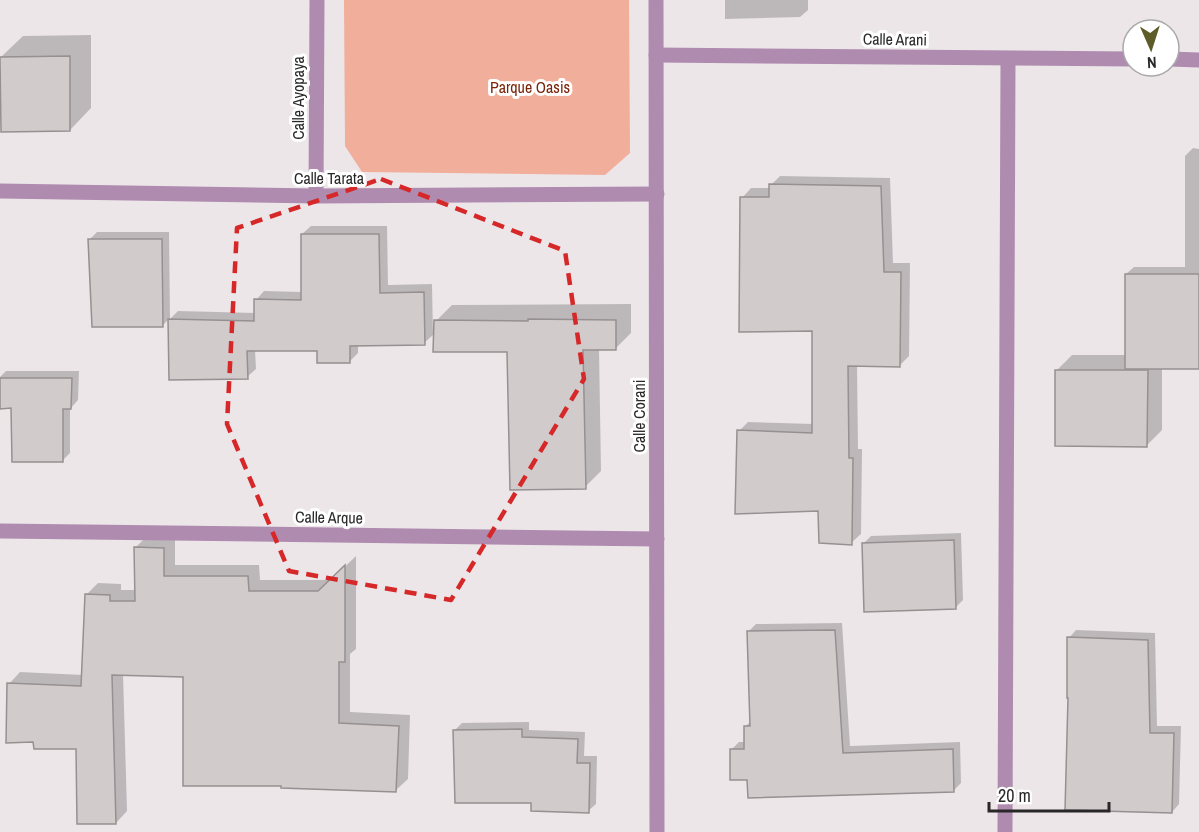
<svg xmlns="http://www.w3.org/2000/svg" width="1199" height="832" viewBox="0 0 1199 832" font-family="'Archivo Narrow',sans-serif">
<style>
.green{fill:#f1ae9a}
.shadow{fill:#0003}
.building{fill:#d2cbcc;stroke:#969090;stroke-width:1.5}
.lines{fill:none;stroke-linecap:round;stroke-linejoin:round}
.street{stroke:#b08bb0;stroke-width:15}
.marked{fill:none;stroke:#d62828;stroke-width:4.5;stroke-dasharray:12 8;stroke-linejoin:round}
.labels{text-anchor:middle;stroke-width:6;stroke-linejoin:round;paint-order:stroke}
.street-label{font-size:16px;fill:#292728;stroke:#fff}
.park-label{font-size:16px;fill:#79250a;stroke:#fff}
</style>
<rect width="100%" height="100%" fill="#ece6e9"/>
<polygon class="green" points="344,0 629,0 630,153 605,175 362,172 345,146"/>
<g class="shadow">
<polygon points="725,0 808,0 808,10 800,17 725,19"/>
<polygon points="91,35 91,108 70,130 1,57 23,36"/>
<polygon points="1193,148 1199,149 1199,367 1162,367 1162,430 1147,445 1057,370 1072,355 1127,355 1126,274 1134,267 1185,267 1185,156"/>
<polygon points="780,176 890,178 893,263 910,263 909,356 900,365 857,365 858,449 862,449 861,534 851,543 820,510 739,431 748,422 814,424 813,330 742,198 751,188 771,188 771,185"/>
<polygon points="311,226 387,226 388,285 432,284 433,335 424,343 358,345 358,353 350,361 319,349 255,350 256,369 247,377 170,378 170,318 162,326 90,239 97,232 169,232 170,319 178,311 256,313 256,300 264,291 302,292 302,234"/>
<polygon points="631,304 631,333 615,349 599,349 601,471 585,487 509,351 436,321 452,305"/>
<polygon points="6,371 79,371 78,400 70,409 70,453 62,461 13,407 0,407 0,377"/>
<polygon points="961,533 963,600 956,607 863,544 871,536"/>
<polygon points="147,536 175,537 175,565 259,565 260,580 331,580 356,556 356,649 350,654 350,712 410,715 408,779 396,790 185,675 123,673 127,811 116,823 78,748 9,684 20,672 83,675 86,595 98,583 121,584 121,590 136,590 135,548"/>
<polygon points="842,623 850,746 960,742 961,783 954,790 749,779 731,750 739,742 746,742 745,727 751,721 748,632 756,624"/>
<polygon points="1076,630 1155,633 1157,726 1181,726 1179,804 1172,812 1070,697 1069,638"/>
<polygon points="529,722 529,730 585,732 584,756 597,756 596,804 588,811 533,802 454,731 462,723"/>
</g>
<g class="building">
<polygon points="70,56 70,131 1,132 0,57"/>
<polygon points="769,184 881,186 884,272 901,272 900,367 848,366 849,458 853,458 852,545 819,543 818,511 735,514 737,430 812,433 812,331 739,332 740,197 769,197"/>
<polygon points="301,234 379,234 380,293 424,292 425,345 350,346 350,363 317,363 317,351 247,351 248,379 169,380 168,319 254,321 254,299 301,300"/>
<polygon points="88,239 162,239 163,327 92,327"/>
<rect x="1125" y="274" width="74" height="95"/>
<polygon points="528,319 616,320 616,350 583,350 586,489 510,490 507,352 433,352 434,320 528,321"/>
<polygon points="1055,370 1148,370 1147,447 1055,446"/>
<polygon points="0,378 72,378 71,409 63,409 63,462 12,462 11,408 0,409"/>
<polygon points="954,540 956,609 864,612 862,543"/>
<polygon points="134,547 164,548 164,576 248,576 249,591 318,591 345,565 345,662 339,662 339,723 399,726 396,792 281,788 281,786 183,786 183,677 112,675 116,824 77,824 76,749 34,749 33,742 6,743 7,683 81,686 85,594 110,595 110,601 135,601"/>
<polygon points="835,630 843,753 953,749 954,792 748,798 747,780 730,780 730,749 744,749 744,726 750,726 747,631"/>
<polygon points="1067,637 1148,640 1150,733 1174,733 1172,813 1065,810 1068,698 1067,698"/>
<polygon points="522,729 522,737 578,739 577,763 590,763 589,813 531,811 531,803 455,803 453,730"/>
</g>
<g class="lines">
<g class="street">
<polyline points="656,0 657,832"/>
<polyline points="656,55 1133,59"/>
<polyline points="1169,59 1199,60"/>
<polyline points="0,191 316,196 657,194"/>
<polyline points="316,196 317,0"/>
<polyline points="0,531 657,539"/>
<polyline points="1005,832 1008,59"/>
</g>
</g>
<path class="marked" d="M381 179 565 251 584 379 451 600 289 571 227 424 237 228Z"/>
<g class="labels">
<g class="street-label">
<text transform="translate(895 39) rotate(1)" y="6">Calle Arani</text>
<text transform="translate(298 98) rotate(-90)" y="6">Calle Ayopaya</text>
<text x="329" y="184">Calle Tarata</text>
<text transform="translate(639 416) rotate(-90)" y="6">Calle Corani</text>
<text transform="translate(329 517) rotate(1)" y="6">Calle Arque</text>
</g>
<g class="park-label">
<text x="530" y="93">Parque Oasis</text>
</g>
</g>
<g transform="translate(1151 48) rotate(177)"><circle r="28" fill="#ffffff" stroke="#a9a9a9" stroke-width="1.5"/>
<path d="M0-4.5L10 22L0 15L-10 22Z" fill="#5d5c28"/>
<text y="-9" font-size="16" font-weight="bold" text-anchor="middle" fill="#292728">N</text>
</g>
<path d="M989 802v9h120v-9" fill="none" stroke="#292728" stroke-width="3"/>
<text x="998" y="802" font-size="18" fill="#292728" stroke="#ffffff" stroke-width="4.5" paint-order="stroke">20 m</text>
</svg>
